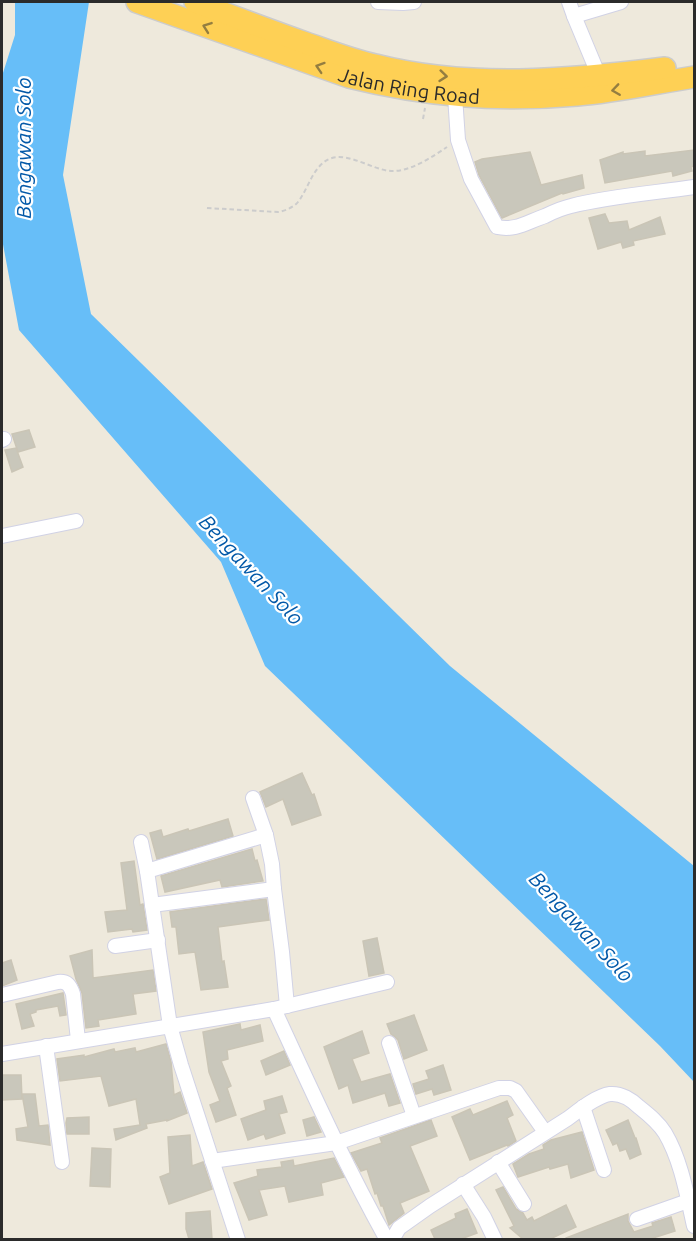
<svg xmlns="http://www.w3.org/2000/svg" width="696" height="1241" viewBox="0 0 696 1241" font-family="Ubuntu,sans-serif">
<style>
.water{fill:#67bef8}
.building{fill:#c9c7bb;stroke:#cac5b6;stroke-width:1.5}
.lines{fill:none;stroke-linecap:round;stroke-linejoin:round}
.minor-casing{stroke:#d1d2e5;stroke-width:16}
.trunk-casing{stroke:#ccc;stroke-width:24}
.path{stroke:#ccc;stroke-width:2;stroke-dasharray:4.5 3;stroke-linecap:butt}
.minor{stroke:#fff;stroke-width:14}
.trunk{stroke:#fed055;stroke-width:21}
.oneway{stroke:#947e40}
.labels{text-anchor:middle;stroke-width:4.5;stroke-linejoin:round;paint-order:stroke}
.street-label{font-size:20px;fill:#2b2b2b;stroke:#fff}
.water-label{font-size:21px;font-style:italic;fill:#0359a8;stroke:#fff}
</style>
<rect width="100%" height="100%" fill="#eee9dc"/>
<polygon class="water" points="15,2 89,2 63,175 91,314 450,666 694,866 694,1082 660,1046 265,666 221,562 19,330 2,239 2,76 15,35"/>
<g class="building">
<polygon points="694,150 694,166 691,167 692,171 673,176 672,171 605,183 600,160 623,152 623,154 645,151 645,156"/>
<polygon points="530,152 541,185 582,175 584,188 563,194 562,193 502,218 479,175 475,162 482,159"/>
<polygon points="605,214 609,223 627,221 629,230 660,217 665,234 633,241 634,245 623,248 621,242 598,249 589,218"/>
<polygon points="29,430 35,447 18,452 12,434"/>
<polygon points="16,448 23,467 12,472 5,450"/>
<polygon points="302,773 312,795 314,794 321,815 292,825 283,799 266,807 260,792"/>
<polygon points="228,819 233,836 157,859 150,833 161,830 163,837 188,829 189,831"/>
<polygon points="252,849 255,861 257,860 263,881 222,887 220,880 165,892 161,876"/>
<polygon points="134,861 140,905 143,904 147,930 133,932 132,929 108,932 105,912 127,910 121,863"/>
<polygon points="266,899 269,920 218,927 222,962 224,961 228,987 201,990 195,952 179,954 176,927 172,927 170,912"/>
<polygon points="377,938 384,973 369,976 363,941"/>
<polygon points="92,950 93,978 153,970 156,991 133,994 136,1014 98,1020 99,1026 86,1028 82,993 76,979 70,956"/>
<polygon points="11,960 17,980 2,986 2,963"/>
<polygon points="63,993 66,1015 60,1016 58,1006 36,1010 36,1012 30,1014 34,1026 22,1029 16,1004"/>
<polygon points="414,1015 427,1050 404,1059 398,1040 395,1037 391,1034 387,1024"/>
<polygon points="240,1024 241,1030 260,1025 263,1041 227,1050 228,1059 221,1061 231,1086 227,1088 236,1115 216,1122 210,1105 220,1101 209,1072 203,1032"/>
<polygon points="362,1031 369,1053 352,1059 361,1082 390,1074 400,1103 389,1106 385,1093 353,1103 348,1085 339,1089 324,1047"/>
<polygon points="166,1044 171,1062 174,1095 180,1092 187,1113 167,1121 167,1120 146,1124 147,1128 116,1140 114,1129 140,1125 136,1099 109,1106 101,1076 60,1081 57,1059 84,1055 84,1057 114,1049 115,1052 135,1048 136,1052"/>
<polygon points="284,1051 290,1065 266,1075 261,1061"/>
<polygon points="443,1065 451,1090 434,1095 432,1089 416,1094 413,1084 429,1079 426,1071"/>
<polygon points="2,1075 21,1075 22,1099 2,1100"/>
<polygon points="22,1094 35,1094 39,1126 48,1125 50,1145 17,1140 16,1129 28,1127"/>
<polygon points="282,1096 287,1112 279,1114 285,1133 266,1139 264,1134 248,1140 241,1119 266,1110 264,1101"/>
<polygon points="507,1101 513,1115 507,1118 516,1141 508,1146 507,1145 470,1160 452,1117 470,1109 473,1115"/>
<polygon points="89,1117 89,1134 67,1134 66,1123 67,1118"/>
<polygon points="314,1117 321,1132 307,1136 303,1120"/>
<polygon points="431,1120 437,1136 410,1146 429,1191 400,1203 404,1213 389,1225 383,1206 381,1206 377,1193 375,1194 367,1169 361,1171 351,1153 382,1143 380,1138"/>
<polygon points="628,1120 635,1138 636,1138 641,1154 630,1159 626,1149 620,1151 617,1143 613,1145 606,1130"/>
<polygon points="582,1132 594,1170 571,1178 568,1164 550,1169 549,1167 518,1177 513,1164 529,1154 544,1149 543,1145 551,1140"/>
<polygon points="190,1135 192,1166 203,1162 212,1189 169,1204 160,1177 170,1173 168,1137"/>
<polygon points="92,1148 111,1149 110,1187 90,1186"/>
<polygon points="334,1158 344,1177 321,1183 323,1195 289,1202 285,1186 259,1190 267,1215 249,1220 234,1183 258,1176 257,1170 282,1167 281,1162 293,1160 294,1166"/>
<polygon points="503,1187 516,1209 523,1213 527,1220 532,1217 534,1221 566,1205 576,1227 550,1239 523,1239 510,1228 514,1226 496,1190"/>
<polygon points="467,1209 477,1233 461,1239 435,1239 431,1230 456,1218 455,1214"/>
<polygon points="210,1211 212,1239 189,1239 186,1229 186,1213"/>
<polygon points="628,1214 628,1221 634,1232 653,1226 652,1223 671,1217 675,1231 650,1239 566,1239 566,1238"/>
</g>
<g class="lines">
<defs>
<g id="minor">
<polyline points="378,2 403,3 414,2"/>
<polyline points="569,2 574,16 599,76"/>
<polyline points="574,16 621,2"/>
<path d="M455 96 458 140 471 179 497 227C516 231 527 222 545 216 553 212 562 208 571 206 611 196 654 193 694 187"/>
<polyline points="2,440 4,439"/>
<polyline points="2,536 76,521"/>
<polyline points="253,798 266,835 272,864 274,889 282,952 287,1006"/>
<polyline points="141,842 147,871 170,1026 181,1065 238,1240"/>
<polyline points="147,871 266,835"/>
<polyline points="152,905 274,889"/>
<polyline points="115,946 158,940"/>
<path d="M2 995 58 982C67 981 70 985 73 994L78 1040"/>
<path d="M274 1009C310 1087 345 1165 387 1240"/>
<polyline points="389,1043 414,1116"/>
<polyline points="46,1046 62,1162"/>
<polyline points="2,1054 274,1009 387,982"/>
<polyline points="583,1107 604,1170"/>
<polyline points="212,1161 336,1143 499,1088 510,1088 516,1091 545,1132"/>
<polyline points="498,1162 524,1204"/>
<polyline points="463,1184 484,1217 495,1240"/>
<polyline points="637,1219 688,1201"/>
<path d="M392 1240 399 1228 430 1206 567 1119C578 1111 596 1096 610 1094 621 1093 632 1100 639 1107 649 1115 658 1122 665 1133 681 1160 687 1195 694 1226"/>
</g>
<g id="trunk">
<path id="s1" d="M137 2 349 77C426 96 498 102 577 95 616 92 655 83 694 77"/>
<path d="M195 2C232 16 269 30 306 43 329 51 352 60 375 65 470 89 569 80 665 68"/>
</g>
</defs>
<use href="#minor" class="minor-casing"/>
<use href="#trunk" class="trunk-casing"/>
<g class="path">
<polyline points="423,119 425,108"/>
<path d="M207 208 278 212C285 211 294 207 298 202 309 188 313 164 332 158 350 153 373 170 391 171 410 172 432 157 447 147"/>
</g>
<use href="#minor" class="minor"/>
<use href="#trunk" class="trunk"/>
</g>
<defs><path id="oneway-chevron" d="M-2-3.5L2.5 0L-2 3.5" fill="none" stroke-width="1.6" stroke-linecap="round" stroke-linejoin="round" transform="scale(1.5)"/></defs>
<g class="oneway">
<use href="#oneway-chevron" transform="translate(207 27) rotate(-160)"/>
<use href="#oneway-chevron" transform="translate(320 67) rotate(-162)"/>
<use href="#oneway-chevron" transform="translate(443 76) rotate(6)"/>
<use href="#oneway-chevron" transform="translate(616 90) rotate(172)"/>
</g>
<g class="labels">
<g class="street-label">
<text dy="7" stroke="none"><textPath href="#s1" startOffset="286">Jalan Ring Road</textPath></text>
</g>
<g class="water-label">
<text transform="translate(24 148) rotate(-90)" y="7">Bengawan Solo</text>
<text transform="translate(251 570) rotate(47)" y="7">Bengawan Solo</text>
<text transform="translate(581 927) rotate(47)" y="7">Bengawan Solo</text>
</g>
</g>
<rect width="696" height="1241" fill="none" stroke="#2b2b2b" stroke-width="6"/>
</svg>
